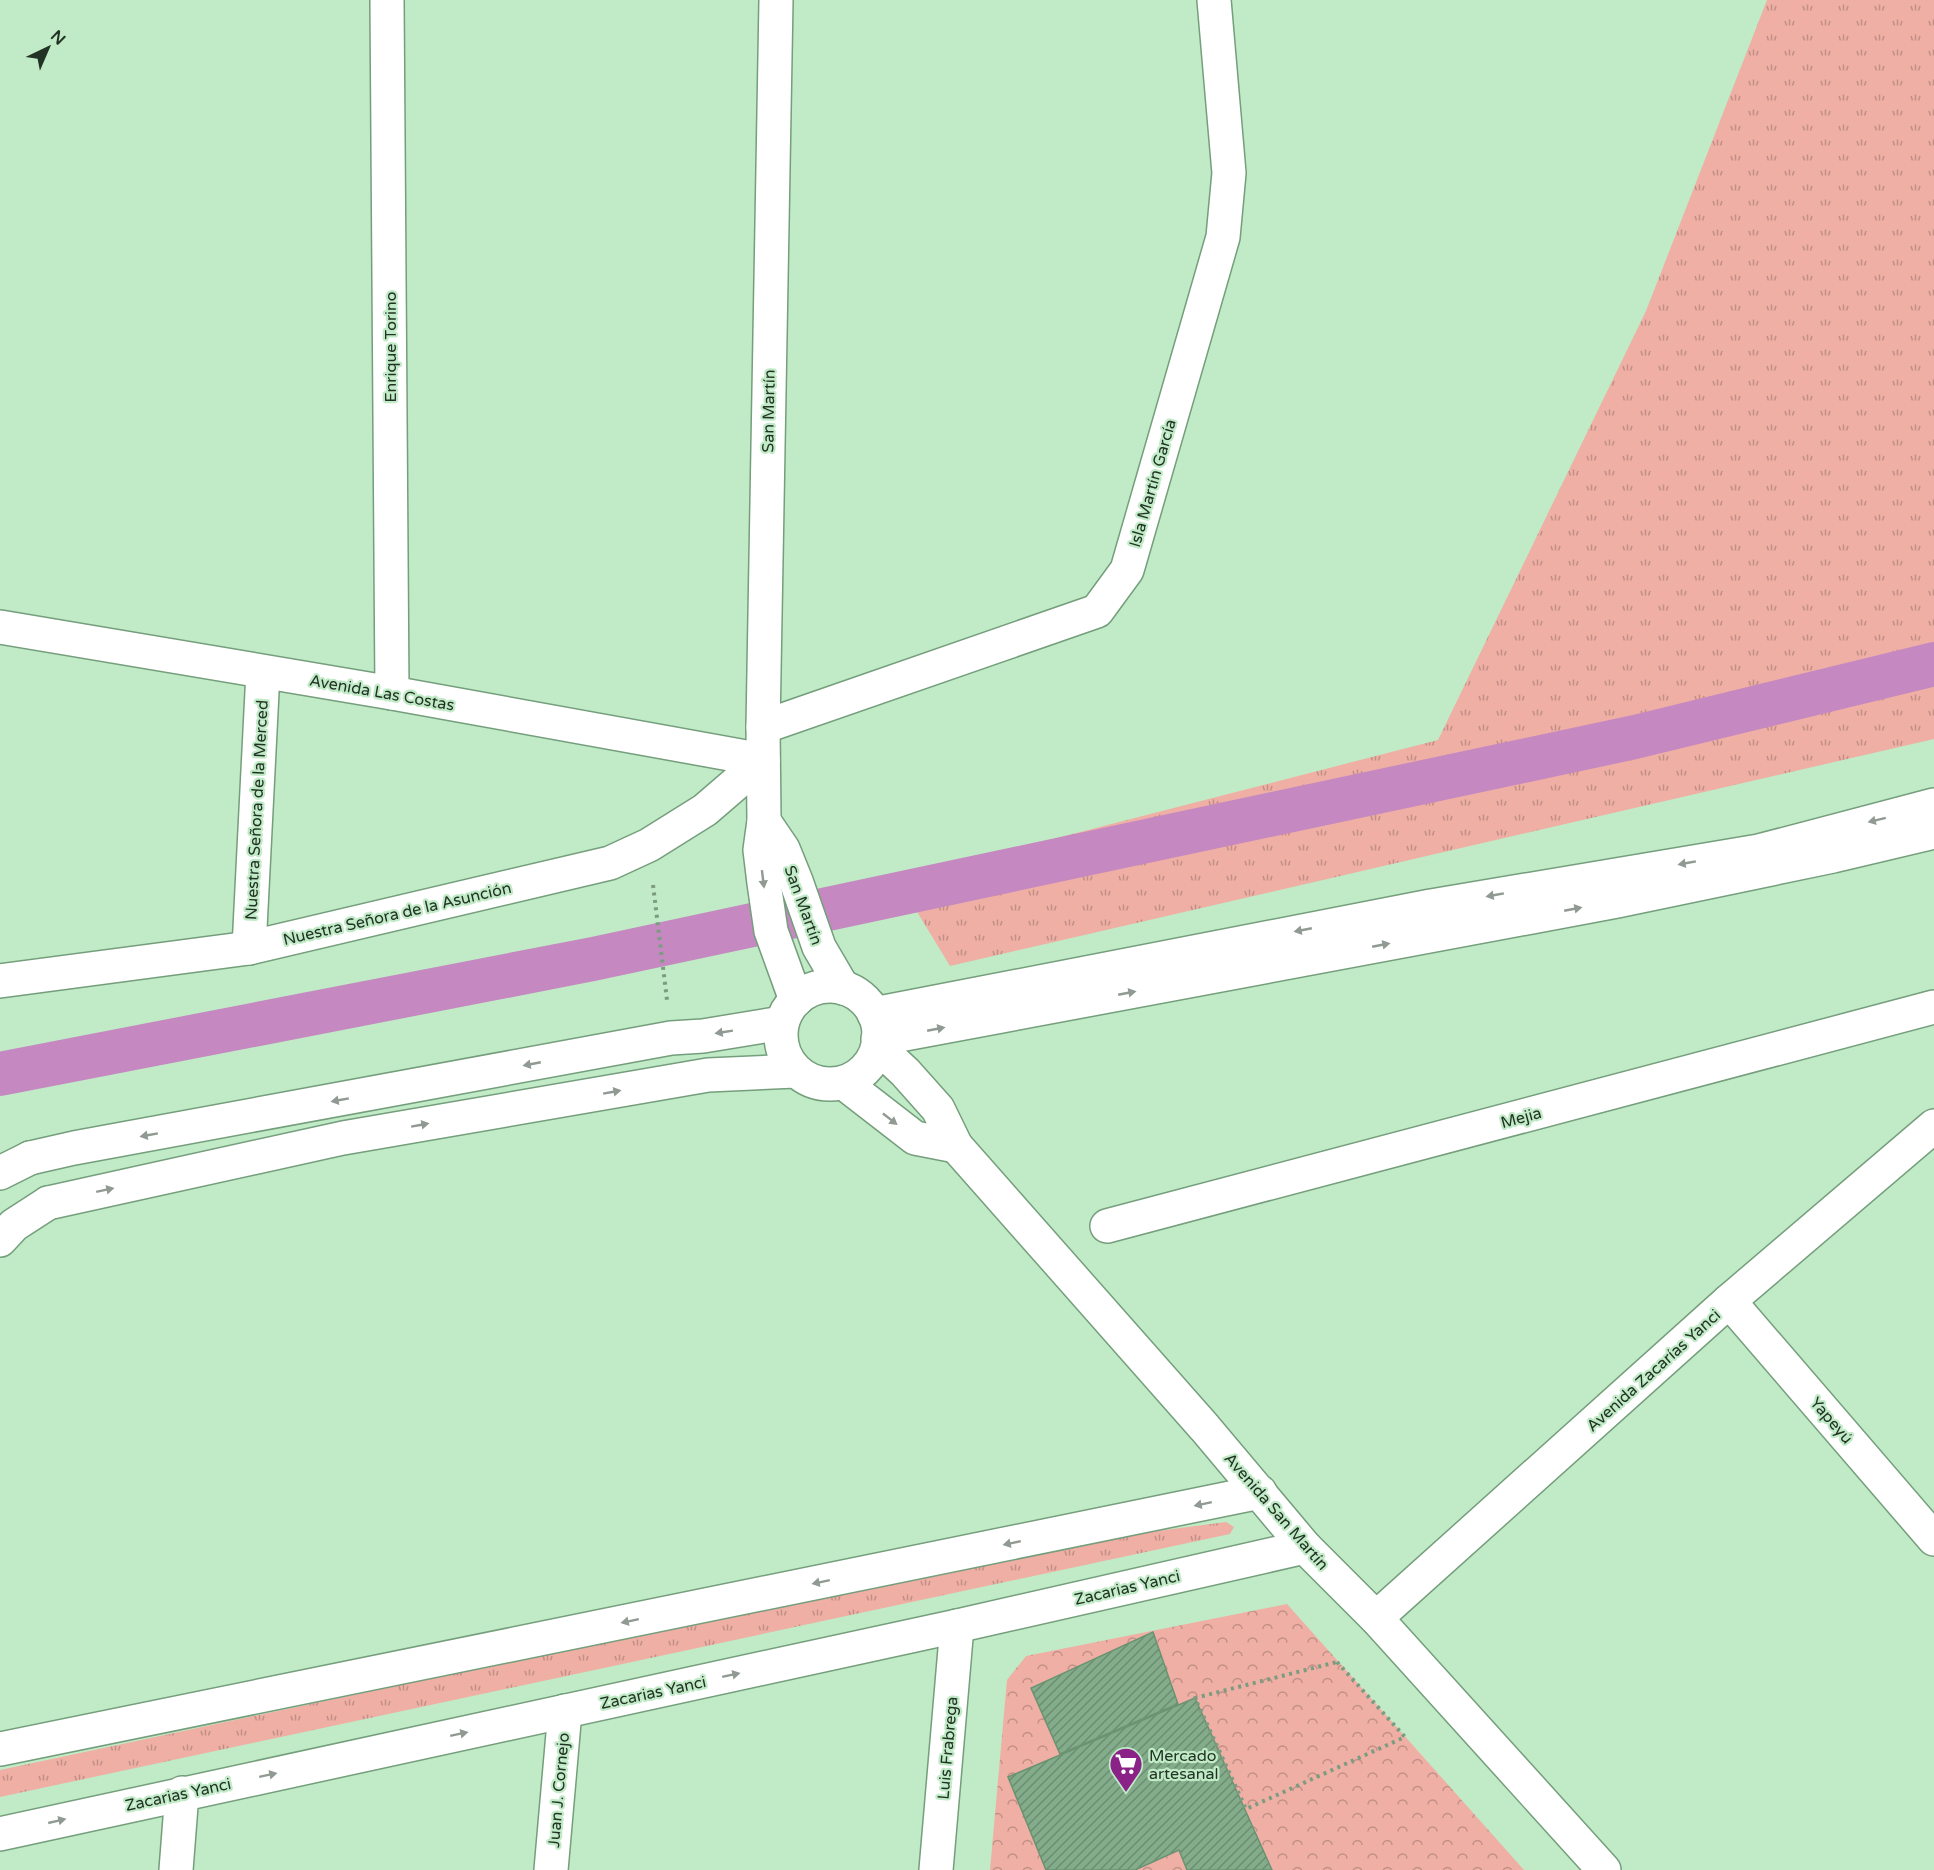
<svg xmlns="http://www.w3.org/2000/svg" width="1934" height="1870" viewBox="0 0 1934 1870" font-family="'Varela Round',sans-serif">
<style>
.grass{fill:url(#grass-tufts)}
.forest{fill:url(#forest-crowns)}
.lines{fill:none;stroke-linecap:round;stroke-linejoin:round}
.canal{stroke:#c588c0;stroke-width:44}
.building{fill:url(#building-hatch);stroke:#6b9371;stroke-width:1.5}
.minor-casing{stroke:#759e7c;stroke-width:36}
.tertiary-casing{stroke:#759e7c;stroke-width:36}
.secondary-casing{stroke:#759e7c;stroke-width:36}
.primary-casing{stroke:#759e7c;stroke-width:36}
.path{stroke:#7c9c81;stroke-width:4;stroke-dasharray:3 4.5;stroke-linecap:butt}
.minor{stroke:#fff;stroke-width:33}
.tertiary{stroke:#fff;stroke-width:33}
.secondary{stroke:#fff;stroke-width:33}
.primary{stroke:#fff;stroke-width:33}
.oneway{fill:#909992}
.labels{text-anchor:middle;stroke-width:4.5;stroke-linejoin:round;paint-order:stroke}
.street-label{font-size:16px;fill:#223325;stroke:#c0ebc6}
.poi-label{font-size:16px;fill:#223325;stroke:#c0ebc6;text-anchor:start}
</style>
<defs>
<pattern id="grass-tufts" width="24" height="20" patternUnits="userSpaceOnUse" patternTransform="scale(1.5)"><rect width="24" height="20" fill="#efafa5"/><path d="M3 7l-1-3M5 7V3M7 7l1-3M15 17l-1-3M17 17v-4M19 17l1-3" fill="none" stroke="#c18f86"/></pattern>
<pattern id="forest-crowns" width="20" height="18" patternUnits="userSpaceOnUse" patternTransform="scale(1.5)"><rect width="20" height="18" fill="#efafa5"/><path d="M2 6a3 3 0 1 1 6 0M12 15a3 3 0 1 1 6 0" fill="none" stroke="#c18f86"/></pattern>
<pattern id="building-hatch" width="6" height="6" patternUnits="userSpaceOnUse" patternTransform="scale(1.5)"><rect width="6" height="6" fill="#83ac8a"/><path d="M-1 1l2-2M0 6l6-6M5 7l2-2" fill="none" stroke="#6b8d71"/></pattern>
</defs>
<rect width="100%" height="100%" fill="#c0ebc6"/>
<g class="grass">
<polygon points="1767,0 1934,0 1934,739 950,966 897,879 1438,740 1646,311"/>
<polygon points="1226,1522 1234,1527 1230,1534 0,1797 0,1770 1073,1542"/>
</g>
<polygon class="forest" points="1287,1604 1524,1870 990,1870 1007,1680 1026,1656"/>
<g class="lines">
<polyline class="canal" points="0,1074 593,959 1635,737 1934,664"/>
</g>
<g class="building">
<polygon points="1153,1632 1178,1704 1060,1754 1031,1688"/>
<polygon points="1195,1698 1272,1870 1187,1870 1179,1850 1135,1870 1046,1870 1008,1777"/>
</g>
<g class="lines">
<defs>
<g id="minor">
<polyline points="387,0 392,693"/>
<polyline points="0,627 392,693 763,760"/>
<polyline points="763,727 1097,611 1127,570 1223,237 1229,173 1214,0"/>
<polyline points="249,948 263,672"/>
<polyline points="0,981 249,948 610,863 649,845 705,810 763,760"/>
<polyline points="1107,1226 1934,1007"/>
<polyline points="1729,1301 1934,1539"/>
<polyline points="1376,1618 1729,1301 1934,1126"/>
<polyline points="176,1870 182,1793"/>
<polyline points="551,1870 565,1711"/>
<polyline points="936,1870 957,1626"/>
</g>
<g id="tertiary">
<polyline points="0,1749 1260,1492"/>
<polyline points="0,1834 957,1626 1305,1547"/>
</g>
<g id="secondary">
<polyline points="776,0 763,727 764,821 760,850 764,883 771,931 796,1000"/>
<polyline points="764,821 783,849 796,881 819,947 843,988"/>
<polyline points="878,1047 905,1072 938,1109 956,1146 1205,1428 1305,1547 1376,1618 1604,1870"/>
<polyline points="844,1083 915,1138 956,1146"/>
<polyline points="0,1173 30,1158"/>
<polyline points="0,1240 14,1225 48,1203"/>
</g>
<g id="primary">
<circle cx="830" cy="1035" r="49"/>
<polyline points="874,1014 1431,906 1759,851 1934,805"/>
<polyline points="878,1039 1617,901 1833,856 1934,832"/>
<polyline points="30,1158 74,1148 671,1038 703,1036 782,1023"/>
<polyline points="48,1203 343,1138 708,1075 795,1071"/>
</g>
</defs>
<use href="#minor" class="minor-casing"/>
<use href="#tertiary" class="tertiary-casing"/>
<use href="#secondary" class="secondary-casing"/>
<use href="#primary" class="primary-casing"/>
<g class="path">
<polyline points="653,885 667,1000"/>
<polygon points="1337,1662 1405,1737 1246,1809 1195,1698"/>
</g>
<use href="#minor" class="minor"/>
<use href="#tertiary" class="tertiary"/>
<use href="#secondary" class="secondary"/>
<use href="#primary" class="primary"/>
</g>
<defs><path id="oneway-solid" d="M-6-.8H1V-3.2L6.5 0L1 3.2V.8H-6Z" transform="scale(1.5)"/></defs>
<g class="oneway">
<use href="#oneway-solid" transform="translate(1877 820) rotate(166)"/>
<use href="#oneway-solid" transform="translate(1687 863) rotate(170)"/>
<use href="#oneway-solid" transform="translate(763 879) rotate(83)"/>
<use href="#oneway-solid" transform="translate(1495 895) rotate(170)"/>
<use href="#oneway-solid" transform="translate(1573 909) rotate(-11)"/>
<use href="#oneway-solid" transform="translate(1303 930) rotate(169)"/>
<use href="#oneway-solid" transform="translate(1381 945) rotate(-11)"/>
<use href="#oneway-solid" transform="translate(1127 993) rotate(-11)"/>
<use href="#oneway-solid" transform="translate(936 1029) rotate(-11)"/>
<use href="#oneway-solid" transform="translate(724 1032) rotate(171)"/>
<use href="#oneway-solid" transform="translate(532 1064) rotate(169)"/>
<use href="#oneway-solid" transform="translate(612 1092) rotate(-10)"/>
<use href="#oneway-solid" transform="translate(340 1100) rotate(170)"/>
<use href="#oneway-solid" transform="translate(890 1119) rotate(38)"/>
<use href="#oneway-solid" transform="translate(420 1125) rotate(-10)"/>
<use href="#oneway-solid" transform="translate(149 1135) rotate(170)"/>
<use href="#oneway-solid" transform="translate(105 1190) rotate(-12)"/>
<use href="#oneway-solid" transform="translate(1203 1504) rotate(168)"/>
<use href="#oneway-solid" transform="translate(1012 1543) rotate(168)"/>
<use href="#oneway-solid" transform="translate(821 1582) rotate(168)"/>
<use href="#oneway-solid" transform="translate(630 1621) rotate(168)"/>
<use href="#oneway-solid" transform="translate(731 1675) rotate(-12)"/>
<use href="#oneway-solid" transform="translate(459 1734) rotate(-12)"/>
<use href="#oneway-solid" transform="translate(268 1775) rotate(-12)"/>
<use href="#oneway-solid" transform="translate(57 1821) rotate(-13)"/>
</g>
<defs>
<symbol id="supermarket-pin" viewBox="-11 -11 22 30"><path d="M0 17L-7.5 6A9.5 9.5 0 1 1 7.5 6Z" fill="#8b2287" stroke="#c0ebc6"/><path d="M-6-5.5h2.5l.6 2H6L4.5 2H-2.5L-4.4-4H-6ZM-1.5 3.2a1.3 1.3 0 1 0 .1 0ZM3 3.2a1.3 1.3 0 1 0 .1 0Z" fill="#fff"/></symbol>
</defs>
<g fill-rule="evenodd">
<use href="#supermarket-pin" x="1107" y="1745" width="38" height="52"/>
</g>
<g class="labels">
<g class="street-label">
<text transform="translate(390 347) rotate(-90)" y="6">Enrique Torino</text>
<text transform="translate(768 411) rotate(-89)" y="6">San Martín</text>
<text transform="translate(1152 483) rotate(-74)" y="6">Isla Martín García</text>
<text transform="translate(382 692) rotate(10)" y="6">Avenida Las Costas</text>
<text transform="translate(256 810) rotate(-87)" y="6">Nuestra Señora de la Merced</text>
<text transform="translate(804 905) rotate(70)" y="6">San Martín</text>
<text transform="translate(397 913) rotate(-13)" y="6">Nuestra Señora de la Asunción</text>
<text transform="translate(1521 1117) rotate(-15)" y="6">Mejia</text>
<text transform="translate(1653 1370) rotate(-42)" y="6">Avenida Zacarías Yanci</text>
<text transform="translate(1832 1420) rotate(49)" y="6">Yapeyú</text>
<text transform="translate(1277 1511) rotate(49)" y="6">Avenida San Martín</text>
<text transform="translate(1127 1587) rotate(-13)" y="6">Zacarias Yanci</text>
<text transform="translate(653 1692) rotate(-12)" y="6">Zacarias Yanci</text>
<text transform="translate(947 1748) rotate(-85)" y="6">Luis Frabrega</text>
<text transform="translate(558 1790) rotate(-85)" y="6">Juan J. Cornejo</text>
<text transform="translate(178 1794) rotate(-12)" y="6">Zacarias Yanci</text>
</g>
<g class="poi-label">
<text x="1149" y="1761">Mercado<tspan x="1149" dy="18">artesanal</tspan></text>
</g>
</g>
<g transform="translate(48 48) rotate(44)" stroke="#c0ebc6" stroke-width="4.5" paint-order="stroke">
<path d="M0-4.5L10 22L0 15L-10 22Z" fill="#223325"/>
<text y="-9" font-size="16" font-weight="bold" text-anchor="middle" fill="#223325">N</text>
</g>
</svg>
